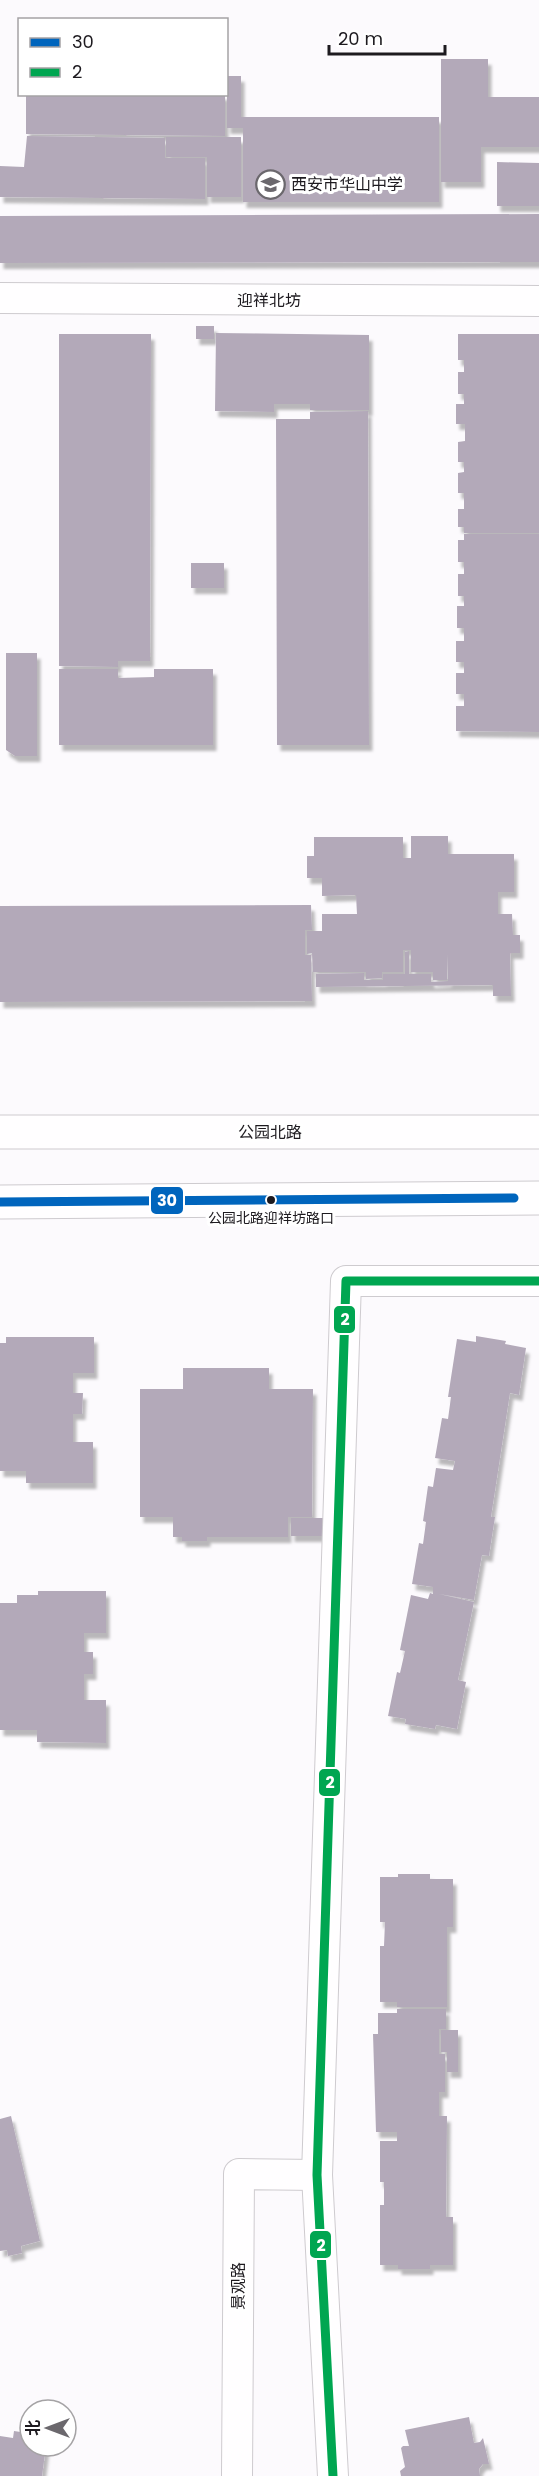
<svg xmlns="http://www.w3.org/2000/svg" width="539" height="2476" viewBox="0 0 539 2476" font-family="Poppins,'Noto Sans SC',sans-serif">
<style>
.building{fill:#b3a9b9;filter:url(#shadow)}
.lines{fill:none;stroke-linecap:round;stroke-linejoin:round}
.minor-casing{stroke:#cecbcf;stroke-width:32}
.secondary-casing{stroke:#cecbcf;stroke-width:35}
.minor{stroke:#fffeff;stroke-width:30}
.secondary{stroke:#fffeff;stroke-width:33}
.bus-1-casing{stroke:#fff;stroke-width:14}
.bus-2-casing{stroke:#fff;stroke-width:14}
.bus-1{stroke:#0065bd;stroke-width:9}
.bus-2{stroke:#00a651;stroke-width:9}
.bus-dot{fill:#1d1a1f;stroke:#fff;stroke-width:2}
.labels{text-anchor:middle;stroke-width:6;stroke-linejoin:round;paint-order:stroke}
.bus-label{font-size:14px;fill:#1d1a1f;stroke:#fff}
.poi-label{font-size:16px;fill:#1d1a1f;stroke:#fff;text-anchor:start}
.street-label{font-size:16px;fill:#1d1a1f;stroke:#fff}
.line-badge{stroke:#fff;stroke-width:2}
.badge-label{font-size:16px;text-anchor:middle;font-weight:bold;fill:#fff}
</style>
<defs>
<filter id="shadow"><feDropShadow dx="3.5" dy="6" stdDeviation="1.5" flood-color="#0004"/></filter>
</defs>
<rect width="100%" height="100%" fill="#fcfafd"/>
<g class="building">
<polygon points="441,59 488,59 488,97 539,97 539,147 481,147 481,182 441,182"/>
<polygon points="227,76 241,76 241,117 439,117 439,202 243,202 243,128 227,128"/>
<polygon points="26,94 225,94 225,136 26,134"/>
<polygon points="27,136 165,138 165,158 205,158 205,199 0,197 0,166 24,167"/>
<polygon points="166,137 241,137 241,197 207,197 207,157 166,157"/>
<polygon points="497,162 539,163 539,206 497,206"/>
<polygon points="539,214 539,262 0,263 0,216"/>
<rect x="196" y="326" width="18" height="13"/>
<polygon points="216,333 369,335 369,410 310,410 310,404 274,404 274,412 215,411"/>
<polygon points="59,334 151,334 150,661 118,661 118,667 59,666"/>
<polygon points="458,334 539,334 539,533 464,533 464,527 458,527 458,509 464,509 464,493 458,493 458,473 464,472 464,462 458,462 458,442 465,441 465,424 456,424 456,404 464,404 464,394 458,394 458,372 464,372 464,360 458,360"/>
<polygon points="368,411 369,745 277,745 276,419 310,419 310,412"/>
<polygon points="464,534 539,534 539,732 456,731 456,706 464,706 464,694 456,694 456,673 464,673 464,662 456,662 456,641 464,641 464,628 457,628 457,606 464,606 464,596 458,596 458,574 464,574 464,562 458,562 458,540 464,540"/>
<rect x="191" y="563" width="33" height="25"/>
<polygon points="6,653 37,653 37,756 15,756 6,750"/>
<polygon points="59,669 118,669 118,678 154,677 154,669 213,669 213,745 59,745"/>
<polygon points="411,836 448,836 448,854 514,854 514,892 498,892 498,914 512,914 513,935 520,935 520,953 510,953 511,996 493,996 493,985 316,987 316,974 364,973 364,980 383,980 383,974 405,974 405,952 409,951 409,974 431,974 431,982 448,981 448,954 447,980 433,980 433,972 411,972 411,950 403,950 403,972 382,972 382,978 366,979 366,972 313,972 312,953 307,954 307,931 322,931 322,914 357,914 356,895 322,896 322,878 307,878 307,856 314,856 314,837 403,837 403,858 411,858"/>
<polygon points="311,905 312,930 305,930 305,955 311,955 312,1001 0,1002 0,906"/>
<polygon points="476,1336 506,1341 505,1344 526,1348 519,1395 510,1393 491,1517 495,1517 489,1556 482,1555 474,1600 439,1594 474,1602 458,1680 466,1682 457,1729 436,1725 435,1729 405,1724 406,1719 388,1716 397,1672 400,1673 405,1651 400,1650 411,1595 428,1599 430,1593 433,1594 433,1587 412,1584 419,1543 423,1544 426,1522 423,1521 428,1486 433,1487 436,1468 453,1470 455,1461 435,1458 442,1418 448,1419 451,1397 448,1397 457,1339 476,1342"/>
<polygon points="6,1337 94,1337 94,1373 73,1373 73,1393 83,1393 82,1414 73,1414 73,1442 93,1442 93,1483 26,1483 26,1471 0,1471 0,1343 6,1343"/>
<polygon points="183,1368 269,1368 269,1389 313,1389 312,1517 288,1517 288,1537 207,1537 207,1541 182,1541 182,1537 173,1537 173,1517 140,1517 140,1389 183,1389"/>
<rect x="291" y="1518" width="33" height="18"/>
<polygon points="38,1591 106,1591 106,1633 84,1633 84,1652 93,1652 93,1674 84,1674 84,1700 106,1700 106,1743 37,1742 37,1730 0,1730 0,1603 17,1603 17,1595 38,1595"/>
<polygon points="398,1874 430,1874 430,1879 453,1879 453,1927 447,1927 447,2007 397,2007 397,2002 380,2002 380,1946 384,1946 385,1922 380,1922 380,1877 398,1877"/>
<polygon points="397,2009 446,2009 446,2029 439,2029 439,2054 445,2054 445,2092 439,2092 439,2116 447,2116 446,2217 453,2217 453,2265 430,2265 430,2269 398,2269 398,2265 380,2265 380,2205 384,2205 384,2182 380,2182 380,2141 397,2141 397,2132 376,2132 373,2034 378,2034 378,2013 397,2013"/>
<polygon points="441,2030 458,2030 458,2072 447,2072 447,2052 441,2052"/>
<polygon points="11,2116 40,2241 21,2246 22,2253 8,2256 7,2250 0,2251 0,2119"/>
<polygon points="469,2417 474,2443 480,2442 483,2438 489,2464 483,2464 479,2469 480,2476 401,2476 400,2471 405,2467 401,2448 403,2446 409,2446 405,2430"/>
<polygon points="14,2431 27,2433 26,2440 30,2440 30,2446 46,2446 42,2476 0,2476 0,2436 13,2438"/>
</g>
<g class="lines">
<defs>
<g id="minor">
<polyline points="0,298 539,301"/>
<polyline points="237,2476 239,2174 317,2175"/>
<polyline points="333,2476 317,2175 346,1281 539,1281"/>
</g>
<g id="secondary">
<polyline points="0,1132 539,1132"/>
<polyline points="0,1202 539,1198"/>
</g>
</defs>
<use href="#minor" class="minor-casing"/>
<use href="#secondary" class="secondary-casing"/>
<use href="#minor" class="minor"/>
<use href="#secondary" class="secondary"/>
<defs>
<polyline id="bus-1" points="0,1202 514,1198"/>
<polyline id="bus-2" points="333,2476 317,2175 346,1281 539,1281"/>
</defs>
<use href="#bus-1" class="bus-1-casing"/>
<use href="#bus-2" class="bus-2-casing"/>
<use href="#bus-1" class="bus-1"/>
<use href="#bus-2" class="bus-2"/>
</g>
<defs>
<symbol id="school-ring" viewBox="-11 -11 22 22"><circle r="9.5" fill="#fff" stroke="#6b686d" stroke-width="1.5"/><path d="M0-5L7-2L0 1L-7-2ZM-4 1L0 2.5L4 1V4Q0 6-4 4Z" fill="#6b686d"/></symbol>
</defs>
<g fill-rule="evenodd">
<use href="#school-ring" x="254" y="168" width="33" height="33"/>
</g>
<circle class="bus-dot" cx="271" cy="1200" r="5"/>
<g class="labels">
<g class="bus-label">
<text x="271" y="1223">公园北路迎祥坊路口</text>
</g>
<g class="poi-label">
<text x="291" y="190">西安市华山中学</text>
</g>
<g class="street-label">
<text x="269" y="306">迎祥北坊</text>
<text x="270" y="1138">公园北路</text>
<text transform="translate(238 2286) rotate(-90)" y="6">景观路</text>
</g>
</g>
<g class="line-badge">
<rect x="150" y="1186" width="34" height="29" rx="6" fill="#0065bd"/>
<rect x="333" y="1305" width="23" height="29" rx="6" fill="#00a651"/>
<rect x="318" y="1768" width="23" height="29" rx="6" fill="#00a651"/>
<rect x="309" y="2230" width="23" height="29" rx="6" fill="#00a651"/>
</g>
<g class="badge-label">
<text x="167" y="1206">30</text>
<text x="345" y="1325">2</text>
<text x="330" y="1788">2</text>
<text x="321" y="2251">2</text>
</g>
<rect x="18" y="18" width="210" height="78" fill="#ffffff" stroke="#a5a3a5" stroke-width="1.5"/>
<rect x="30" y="38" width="30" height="9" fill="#0065bd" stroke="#a5a3a5" stroke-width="1.5"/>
<text x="72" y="48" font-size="18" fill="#1d1a1f">30</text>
<rect x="30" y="68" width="30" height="9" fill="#00a651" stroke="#a5a3a5" stroke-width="1.5"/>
<text x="72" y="78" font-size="18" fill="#1d1a1f">2</text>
<g transform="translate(48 2428) rotate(270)"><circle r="28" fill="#ffffff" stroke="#a5a3a5" stroke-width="1.5"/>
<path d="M0-4.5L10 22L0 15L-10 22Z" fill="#6b686d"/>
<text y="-9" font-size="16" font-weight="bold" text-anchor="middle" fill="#1d1a1f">北</text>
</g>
<path d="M329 45v9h116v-9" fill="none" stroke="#1d1a1f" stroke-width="3"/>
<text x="338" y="45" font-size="18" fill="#1d1a1f" stroke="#ffffff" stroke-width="4.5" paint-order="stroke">20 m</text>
</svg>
